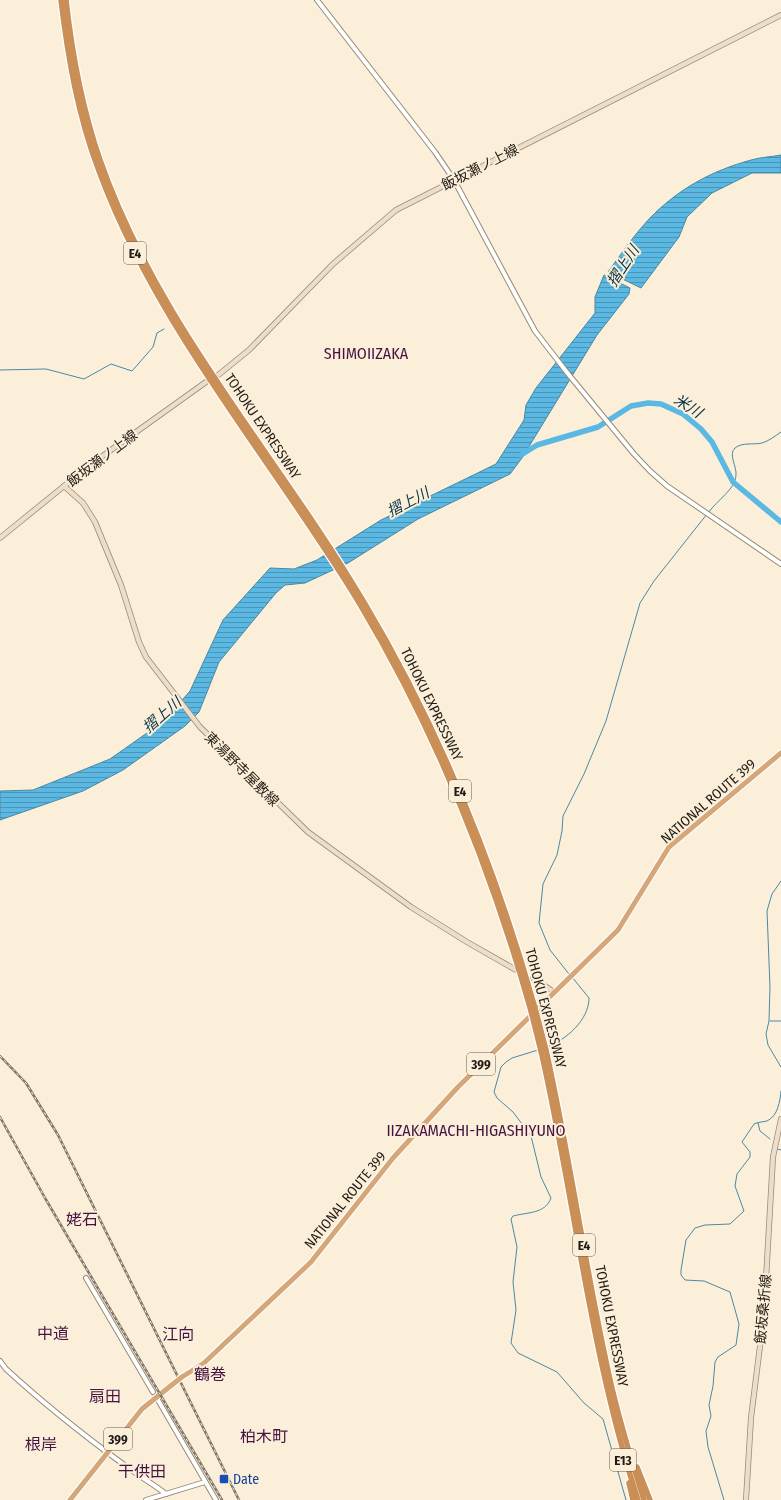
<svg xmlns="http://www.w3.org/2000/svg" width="781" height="1500" viewBox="0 0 781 1500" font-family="'Fira Sans Condensed','Noto Sans JP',sans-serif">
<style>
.water{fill:url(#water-rules);stroke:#4989a4}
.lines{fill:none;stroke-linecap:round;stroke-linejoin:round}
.stream{stroke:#4989a4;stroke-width:1}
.river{stroke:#5ab8e2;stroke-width:5.5}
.tertiary-casing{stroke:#968b77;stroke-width:6}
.secondary-casing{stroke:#968b77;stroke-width:6}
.trunk-casing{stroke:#fff;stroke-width:7}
.motorway-casing{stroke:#fff;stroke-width:8}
.tertiary{stroke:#fff;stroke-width:4}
.secondary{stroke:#efddcc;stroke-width:4.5}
.trunk{stroke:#d4a678;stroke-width:5}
.motorway{stroke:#c98f56;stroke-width:5.5}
.rail-casing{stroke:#7d7568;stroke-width:2.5}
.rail{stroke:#fcefda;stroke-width:1;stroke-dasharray:3;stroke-linecap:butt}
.trunk-bridge-casing{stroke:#fff;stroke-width:7;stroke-linecap:butt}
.motorway-bridge-casing{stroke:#fff;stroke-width:8;stroke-linecap:butt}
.trunk-bridge{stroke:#d4a678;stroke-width:5}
.motorway-bridge{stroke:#c98f56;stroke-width:5.5}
.transit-dot{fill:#1a4fb4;stroke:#fcefda;stroke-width:1.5}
.labels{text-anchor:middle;stroke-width:4;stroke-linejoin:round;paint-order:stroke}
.shield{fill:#fcefda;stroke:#635b50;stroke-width:1}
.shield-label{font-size:13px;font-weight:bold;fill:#211c15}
.street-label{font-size:14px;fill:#211c15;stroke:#fcefda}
.transit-label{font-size:14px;fill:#164399;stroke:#fcefda;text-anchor:start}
.water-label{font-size:15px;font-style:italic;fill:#073345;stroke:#fcefda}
.quarter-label{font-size:16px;fill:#461443;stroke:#fcefda}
</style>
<defs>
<pattern id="water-rules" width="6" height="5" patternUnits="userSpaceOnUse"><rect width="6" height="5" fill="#5ab8e2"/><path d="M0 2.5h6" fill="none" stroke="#4a95b6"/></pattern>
</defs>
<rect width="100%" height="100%" fill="#fcefda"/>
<g class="water">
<path d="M781 155V173H752L712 193 687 217 679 237 641 288 608 272C621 254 634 235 649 219 678 189 711 171 751 160 761 157 771 157 781 155Z"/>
<polygon points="604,275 630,288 629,294 597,335 522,458 510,474 418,519 348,563 305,583 285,585 276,593 219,662 199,712 185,726 123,770 83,791 0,820 0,791 33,790 110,759 164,721 190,691 223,620 270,568 294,569 317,560 381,520 496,464 524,420 526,405 536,388 595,313 595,297"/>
</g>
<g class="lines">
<g class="stream">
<polyline points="0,370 46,369 84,379 111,364 132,371 153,347 157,333 164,329"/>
<path d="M709 512C717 500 735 490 736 475 737 467 728 454 735 448 742 442 754 445 762 443 769 441 775 436 781 432"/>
<polyline points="781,881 772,894 767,911 770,987 769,1021 766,1034 768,1045 781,1067"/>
<polyline points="569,974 550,950 539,923 543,884 557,855 562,831 563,816 584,774 606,721 640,603 654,581 707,514"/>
<polyline points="770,1021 781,1021"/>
<path d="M547 1047C566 1040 589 1020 589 998L572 977"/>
<path d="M538 1050 512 1058 506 1062 501 1067 494 1092 497 1098 513 1112 531 1136 541 1177 551 1198C545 1214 528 1212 513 1216L511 1219 517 1247 513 1282 516 1310 511 1343 518 1353 557 1372 584 1403 603 1419 626 1500"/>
<polyline points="758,1123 760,1131 770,1139"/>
<polyline points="777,1149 781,1150"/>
<path d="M724 1500 708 1447 706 1431 711 1416 709 1405 713 1386 715 1362 718 1357 736 1345 739 1324 730 1292 704 1281 685 1280 681 1275V1270L686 1240 695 1228 705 1225 730 1224 744 1211 735 1186 737 1174 750 1157V1152L742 1142 754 1124C758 1122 763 1122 767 1121 778 1116 780 1101 781 1091"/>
</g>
<polyline class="river" points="521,455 537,445 598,427 631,406 648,403 661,404 683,414 701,429 712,442 733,482 781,522"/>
<defs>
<g id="tertiary">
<polyline points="317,0 435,152 454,180 535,331 569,375 634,454 650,471 667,486 781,564"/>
<polyline points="86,1278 153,1392"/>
<path d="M0 1361 6 1369C43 1403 82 1434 123 1464 137 1475 152 1483 166 1494"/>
<polyline points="158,1400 216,1500"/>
<polyline points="146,1500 205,1482"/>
</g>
<g id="secondary">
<polyline points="217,376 249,350 333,264 396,210 781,15"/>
<polyline points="64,486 83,503 95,522 121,585 139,642 146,657 200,727 308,832 411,907 467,942 516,970"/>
<polyline points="0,538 90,465 206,382"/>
<polyline points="533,978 554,992"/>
<polyline points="746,1500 751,1418 764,1314 773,1157 781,1119"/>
</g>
<g id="trunk">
<polyline points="182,1377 204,1363 311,1262 393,1158 458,1087 618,930 669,847 781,753"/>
<polyline points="70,1500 142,1409 173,1384"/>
</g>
<g id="motorway">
<path d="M61 0C68 58 78 116 99 171 158 331 274 461 361 606 436 732 491 869 531 1011"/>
<path d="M66 0C72 54 82 108 100 160 157 324 278 456 365 604 440 730 495 866 535 1008"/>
<path d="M546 1050C570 1158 585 1267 609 1375 618 1417 631 1459 644 1500"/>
<path d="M541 1051C575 1200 590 1354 638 1500"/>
<polyline points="637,1467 650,1500"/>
<polyline points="629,1483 633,1500"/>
</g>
</defs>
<use href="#tertiary" class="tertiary-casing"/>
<use href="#secondary" class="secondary-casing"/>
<use href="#trunk" class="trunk-casing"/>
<use href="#motorway" class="motorway-casing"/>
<use href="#tertiary" class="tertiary"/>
<use href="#secondary" class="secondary"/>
<use href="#trunk" class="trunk"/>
<use href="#motorway" class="motorway"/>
<defs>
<g id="rail">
<polyline points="0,1056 26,1083 58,1135 239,1500"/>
<polyline points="0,1117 45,1198 222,1500"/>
</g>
</defs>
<use href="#rail" class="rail-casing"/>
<use href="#rail" class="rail"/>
<defs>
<polyline id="trunk-bridge" points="173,1384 182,1377"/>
<g id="motorway-bridge">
<polyline points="535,1008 546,1050"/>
<polyline points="531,1011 541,1051"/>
</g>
</defs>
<use href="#trunk-bridge" class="trunk-bridge-casing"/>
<use href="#motorway-bridge" class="motorway-bridge-casing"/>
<use href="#trunk-bridge" class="trunk-bridge"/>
<use href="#motorway-bridge" class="motorway-bridge"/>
</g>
<rect class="transit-dot" x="219" y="1474" width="10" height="10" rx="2"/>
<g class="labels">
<g class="shield">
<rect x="124" y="242" width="22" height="22" rx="3"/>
<rect x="449" y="780" width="22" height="22" rx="3"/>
<rect x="467" y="1053" width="28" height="22" rx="3"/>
<rect x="573" y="1234" width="22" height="22" rx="3"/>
<rect x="104" y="1428" width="28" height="22" rx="3"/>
<rect x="610" y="1449" width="26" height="22" rx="3"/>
</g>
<g class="shield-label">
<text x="135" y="258">E4</text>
<text x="460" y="796">E4</text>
<text x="481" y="1069">399</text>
<text x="584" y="1250">E4</text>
<text x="118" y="1444">399</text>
<text x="623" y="1465">E13</text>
</g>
<g class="street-label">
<text transform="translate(480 167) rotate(-27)" y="5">飯坂瀬ノ上線</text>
<text transform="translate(263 426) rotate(56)" y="5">TOHOKU EXPRESSWAY</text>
<text transform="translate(102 458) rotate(-37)" y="5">飯坂瀬ノ上線</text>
<text transform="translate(432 704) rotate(64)" y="5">TOHOKU EXPRESSWAY</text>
<text transform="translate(242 769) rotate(45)" y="5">東湯野寺屋敷線</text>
<text transform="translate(708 801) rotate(-41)" y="5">NATIONAL ROUTE 399</text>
<text transform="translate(546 1008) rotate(75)" y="5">TOHOKU EXPRESSWAY</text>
<text transform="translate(345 1200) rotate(-51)" y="5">NATIONAL ROUTE 399</text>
<text transform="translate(763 1309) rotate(-85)" y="5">飯坂桑折線</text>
<text transform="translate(612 1326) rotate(79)" y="5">TOHOKU EXPRESSWAY</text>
</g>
<g class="transit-label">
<text x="233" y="1484">Date</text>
</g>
<g class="water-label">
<text transform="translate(623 266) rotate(-57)" y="5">摺上川</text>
<text transform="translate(688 406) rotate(32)" y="5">米川</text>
<text transform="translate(408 502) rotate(-28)" y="5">摺上川</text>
<text transform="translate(162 715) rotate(-41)" y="5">摺上川</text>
</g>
<g class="quarter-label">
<text x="366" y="359">SHIMOIIZAKA</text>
<text x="476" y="1136">IIZAKAMACHI-HIGASHIYUNO</text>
<text x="82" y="1225">姥石</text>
<text x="53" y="1339">中道</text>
<text x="178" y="1340">江向</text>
<text x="210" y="1380">鶴巻</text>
<text x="105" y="1402">扇田</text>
<text x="264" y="1442">柏木町</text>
<text x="41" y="1450">根岸</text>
<text x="142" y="1477">干供田</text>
</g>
</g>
</svg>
